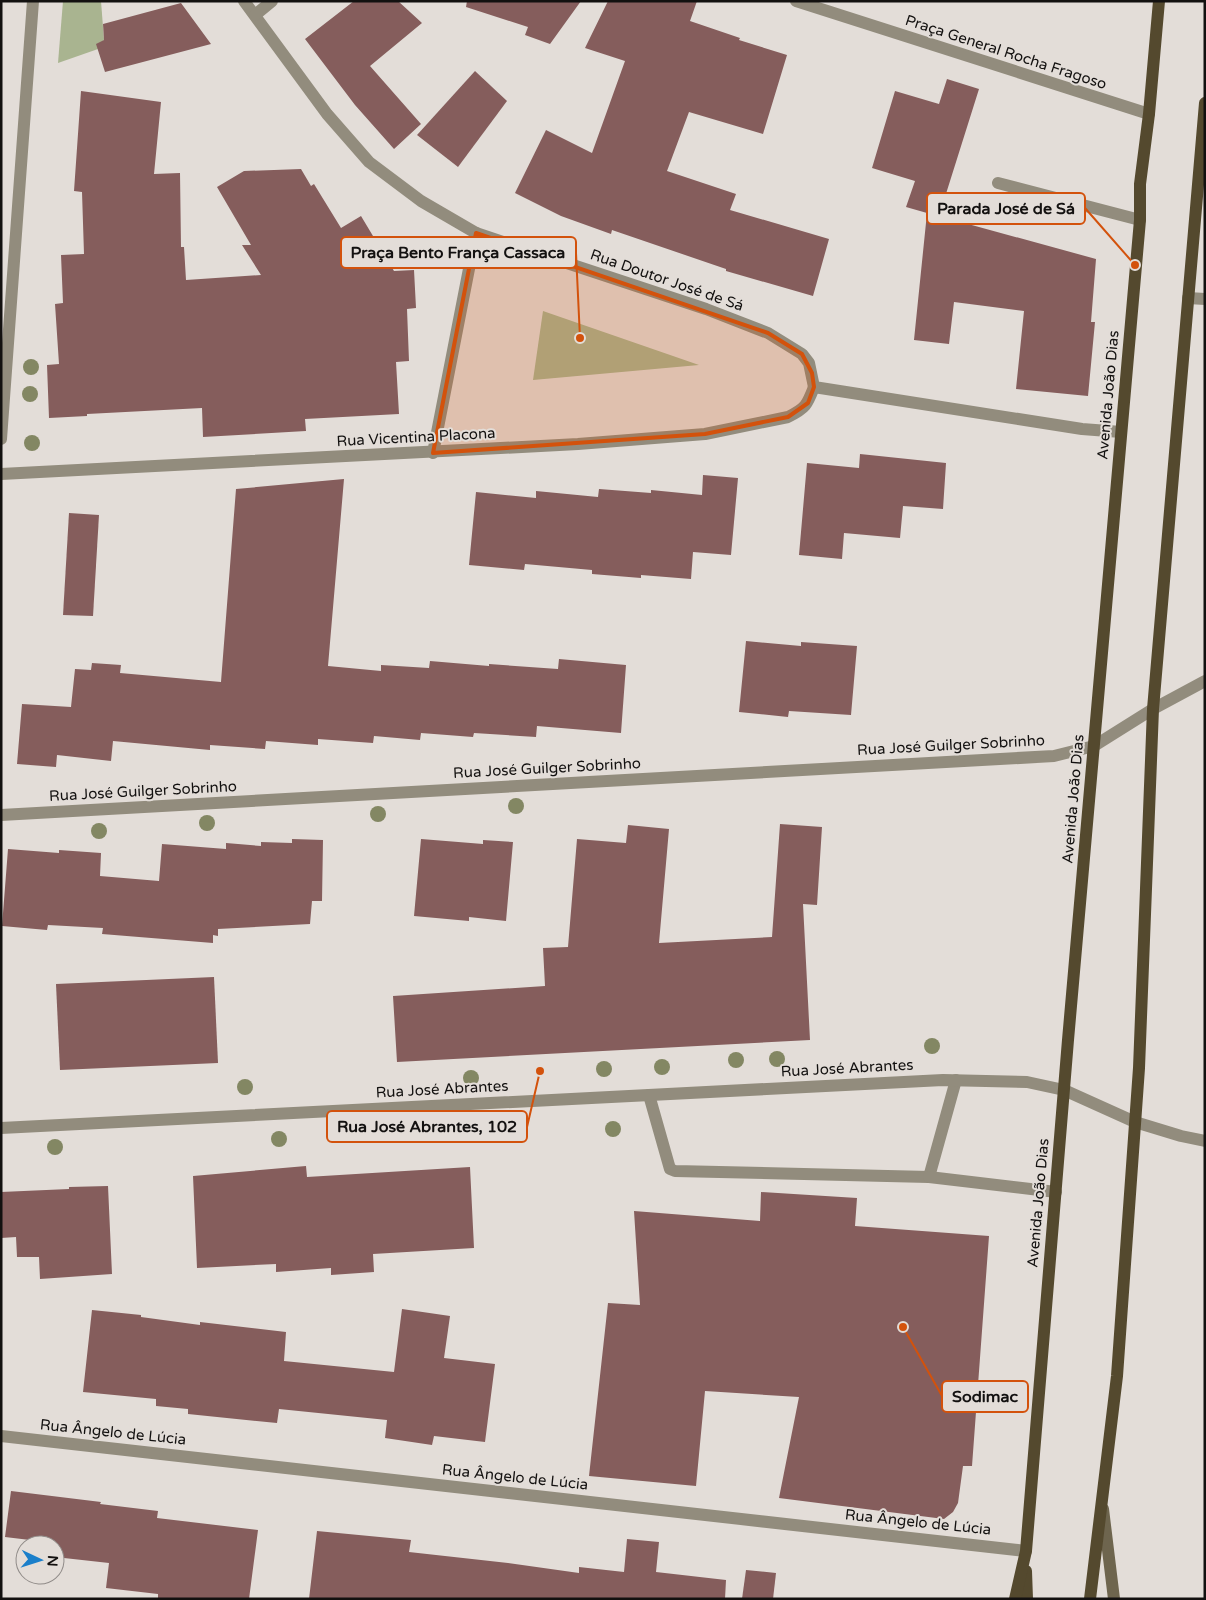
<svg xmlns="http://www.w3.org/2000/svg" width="1206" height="1600" viewBox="0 0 1206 1600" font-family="'Varela Round',sans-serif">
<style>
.green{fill:#a9b490}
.building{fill:#855d5c}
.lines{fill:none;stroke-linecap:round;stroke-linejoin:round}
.service{stroke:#928c7d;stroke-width:12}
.minor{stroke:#928c7d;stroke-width:12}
.secondary{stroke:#6e654e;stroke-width:12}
.primary{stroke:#54492e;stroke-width:12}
.tree{fill:#838763}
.marked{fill:#d3520c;fill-opacity:0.2;stroke:#d3520c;stroke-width:4;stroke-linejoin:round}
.labels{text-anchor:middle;stroke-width:4;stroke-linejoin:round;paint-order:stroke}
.street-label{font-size:15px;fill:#131110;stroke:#e3ddd8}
.leader{fill:none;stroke:#d3520c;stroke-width:2}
.callout-dot{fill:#d3520c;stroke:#e3ddd8;stroke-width:2}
.callout{fill:#e3ddd8;stroke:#d3520c;stroke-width:2}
.callout-label{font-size:16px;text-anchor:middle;font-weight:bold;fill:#131110}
</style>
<rect width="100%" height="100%" fill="#e3ddd8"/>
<g class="green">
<polygon points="63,1 101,1 104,40 98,49 58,63"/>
<polygon points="543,311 699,365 533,380"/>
</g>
<g class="building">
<polygon points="354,1 398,1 422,23 370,66 421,124 394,149 355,105 305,39"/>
<polygon points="467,1 581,1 550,44 525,35 528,27 466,7"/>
<polygon points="608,1 697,1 690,21 740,38 739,40 787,55 763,134 689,112 667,171 736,194 730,210 829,239 813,296 726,271 726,269 612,230 611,234 561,216 515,193 546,130 592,153 625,61 585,48"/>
<polygon points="181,3 211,44 105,72 96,44 104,40 103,24"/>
<polygon points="475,71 507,101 458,167 417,135"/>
<polygon points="947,79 979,89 939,216 1096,259 1091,322 1095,322 1088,396 1016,389 1024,311 954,302 949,344 914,340 927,213 906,207 915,181 872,168 895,91 939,104"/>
<polygon points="81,91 161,102 154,174 180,173 181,247 184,247 186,280 261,275 242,245 251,245 217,187 244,171 301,169 311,186 314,184 341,228 361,216 394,271 414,270 416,308 407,309 409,361 396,362 399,414 305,419 306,431 203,437 202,408 87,414 87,416 49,418 47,365 59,364 55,304 63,303 61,255 84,254 82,192 74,191"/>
<polygon points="860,454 946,463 943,509 903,506 900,538 844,533 842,559 799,555 807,463 859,468"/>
<polygon points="703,475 738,478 731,555 693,552 691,579 641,575 641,578 592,574 592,570 525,564 524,570 469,565 476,492 536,498 536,491 598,497 599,489 651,493 651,490 702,495"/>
<polygon points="344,479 328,666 381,671 381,665 429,668 430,661 489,666 489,664 558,669 559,659 626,665 621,733 537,726 536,737 474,733 473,737 421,733 420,740 374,736 373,743 318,739 318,745 266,741 265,749 210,745 210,750 113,741 111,761 57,755 56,767 17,764 22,704 71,707 75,669 91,670 92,663 121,665 120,673 221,682 236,489"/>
<polygon points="69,513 99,515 93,616 63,615"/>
<polygon points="746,641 801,646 801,642 857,646 851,715 789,711 788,717 739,712"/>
<polygon points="780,824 822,827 817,905 803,904 810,1040 397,1062 393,996 545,986 543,948 568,947 577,839 626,843 628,825 669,829 659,943 772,937"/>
<polygon points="292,839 323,840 322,901 312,901 310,924 218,929 218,936 213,935 213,943 102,934 103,928 48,925 47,930 2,926 8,849 59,853 59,850 101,853 100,876 159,881 162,844 226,849 226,843 261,846 261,842 292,843"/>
<polygon points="421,839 483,844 483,840 513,842 506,921 469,917 469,921 414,916"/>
<polygon points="214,977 218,1063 60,1070 56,984"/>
<polygon points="306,1166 307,1177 470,1167 474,1248 373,1254 374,1272 331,1275 331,1268 276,1272 276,1264 197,1268 193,1176"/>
<polygon points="108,1186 112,1274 40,1279 39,1257 17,1257 16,1237 1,1238 1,1192 69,1189 69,1187"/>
<polygon points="761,1192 857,1198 855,1226 989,1236 972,1466 963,1466 958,1503 953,1512 944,1519 779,1498 799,1397 705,1391 696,1486 589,1476 608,1303 640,1305 634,1211 760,1221"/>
<polygon points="402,1309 450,1316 444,1358 495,1364 485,1442 434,1436 432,1445 385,1438 387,1420 279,1409 277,1423 188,1414 188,1409 156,1406 156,1399 83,1392 92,1310 141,1315 141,1317 200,1325 200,1322 286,1332 284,1361 394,1372"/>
<polygon points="11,1491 101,1502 100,1504 158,1511 157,1518 258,1530 249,1599 158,1599 158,1594 106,1588 109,1563 55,1557 55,1543 5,1537"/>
<polygon points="317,1531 411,1540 409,1552 508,1563 579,1573 579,1567 624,1572 627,1539 659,1542 656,1572 726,1580 725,1599 309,1599"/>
<polygon points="746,1570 776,1573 773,1599 742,1599"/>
</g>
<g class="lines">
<g class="service">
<polyline points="998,183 1140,220"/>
<polyline points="1188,298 1205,299"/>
<polyline points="649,1095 670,1169 675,1171 929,1177 956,1080"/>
<polyline points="929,1177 1056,1192"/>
</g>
<g class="minor">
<polyline points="244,1 327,114 369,162 421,201 476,233 706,309 768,333 802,354 809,363 814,387 1082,429 1121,432"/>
<polyline points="796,1 1149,114"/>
<polyline points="255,15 272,1"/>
<polyline points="1,439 33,1"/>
<polyline points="433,453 476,233"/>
<path d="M1 474 578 444 705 434 788 417C806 408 807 405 814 387"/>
<polyline points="1,815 1054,756 1094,746 1153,709 1205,681"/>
<polyline points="1,1128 943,1080 1027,1082 1064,1090 1135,1122 1181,1136 1205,1141"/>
<polyline points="1,1436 1026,1551"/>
</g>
<polyline class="secondary" points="1103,1509 1114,1599"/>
<g class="primary">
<polyline points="1026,1571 1027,1599"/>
<polyline points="1015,1599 1026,1551 1068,1040 1140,220 1140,184 1149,114 1159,1"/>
<polyline points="1090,1599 1117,1376 1139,1068 1153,709 1205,103"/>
</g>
</g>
<g class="tree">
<circle cx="31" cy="367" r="8"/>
<circle cx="30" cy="394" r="8"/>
<circle cx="32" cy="443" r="8"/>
<circle cx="516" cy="806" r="8"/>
<circle cx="378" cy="814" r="8"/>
<circle cx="207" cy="823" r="8"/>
<circle cx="99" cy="831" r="8"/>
<circle cx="932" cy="1046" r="8"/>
<circle cx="777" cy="1059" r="8"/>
<circle cx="736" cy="1060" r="8"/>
<circle cx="662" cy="1067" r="8"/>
<circle cx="604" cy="1069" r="8"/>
<circle cx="471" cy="1078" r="8"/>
<circle cx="245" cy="1087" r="8"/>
<circle cx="613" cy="1129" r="8"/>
<circle cx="279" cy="1139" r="8"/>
<circle cx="55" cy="1147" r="8"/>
</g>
<path class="marked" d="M476 233 768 333 802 354 812 373 814 387 808 403 788 417 705 434 433 453Z"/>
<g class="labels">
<g class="street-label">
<text transform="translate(1006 52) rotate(18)" y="5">Praça General Rocha Fragoso</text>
<text transform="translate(667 280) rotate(19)" y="5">Rua Doutor José de Sá</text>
<text transform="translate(1108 395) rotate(-85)" y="5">Avenida João Dias</text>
<text transform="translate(416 437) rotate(-3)" y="5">Rua Vicentina Placona</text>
<text transform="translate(951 745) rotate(-3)" y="5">Rua José Guilger Sobrinho</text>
<text transform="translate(547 768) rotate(-3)" y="5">Rua José Guilger Sobrinho</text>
<text transform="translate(143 791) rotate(-3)" y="5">Rua José Guilger Sobrinho</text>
<text transform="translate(1073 799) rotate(-85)" y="5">Avenida João Dias</text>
<text transform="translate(847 1068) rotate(-3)" y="5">Rua José Abrantes</text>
<text transform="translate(442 1089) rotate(-3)" y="5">Rua José Abrantes</text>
<text transform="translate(1038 1203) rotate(-85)" y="5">Avenida João Dias</text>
<text transform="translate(113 1432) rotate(6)" y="5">Rua Ângelo de Lúcia</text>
<text transform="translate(515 1477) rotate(6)" y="5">Rua Ângelo de Lúcia</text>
<text transform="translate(918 1522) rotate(6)" y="5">Rua Ângelo de Lúcia</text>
</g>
</g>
<path class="leader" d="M1135 265L1085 208M580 338L576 253M540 1071L527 1127M903 1327L942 1396"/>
<g class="callout-dot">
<circle cx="1135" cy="265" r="5"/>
<circle cx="580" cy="338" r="5"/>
<circle cx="540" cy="1071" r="5"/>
<circle cx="903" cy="1327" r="5"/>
</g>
<g class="callout">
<rect x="927" y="193" width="158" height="31" rx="5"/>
<rect x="341" y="237" width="235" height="31" rx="5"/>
<rect x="327" y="1111" width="200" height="31" rx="5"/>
<rect x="942" y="1381" width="86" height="31" rx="5"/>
</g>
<g class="callout-label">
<text x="1006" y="214">Parada José de Sá</text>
<text x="458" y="258">Praça Bento França Cassaca</text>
<text x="427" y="1132">Rua José Abrantes, 102</text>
<text x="985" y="1402">Sodimac</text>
</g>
<rect width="1206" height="1600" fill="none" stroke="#131110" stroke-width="5"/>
<g transform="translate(40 1560) rotate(94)"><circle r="24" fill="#e3ddd8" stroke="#908b88"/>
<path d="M0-4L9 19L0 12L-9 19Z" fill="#1a7fca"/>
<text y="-8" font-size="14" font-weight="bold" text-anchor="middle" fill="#131110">N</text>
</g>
</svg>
